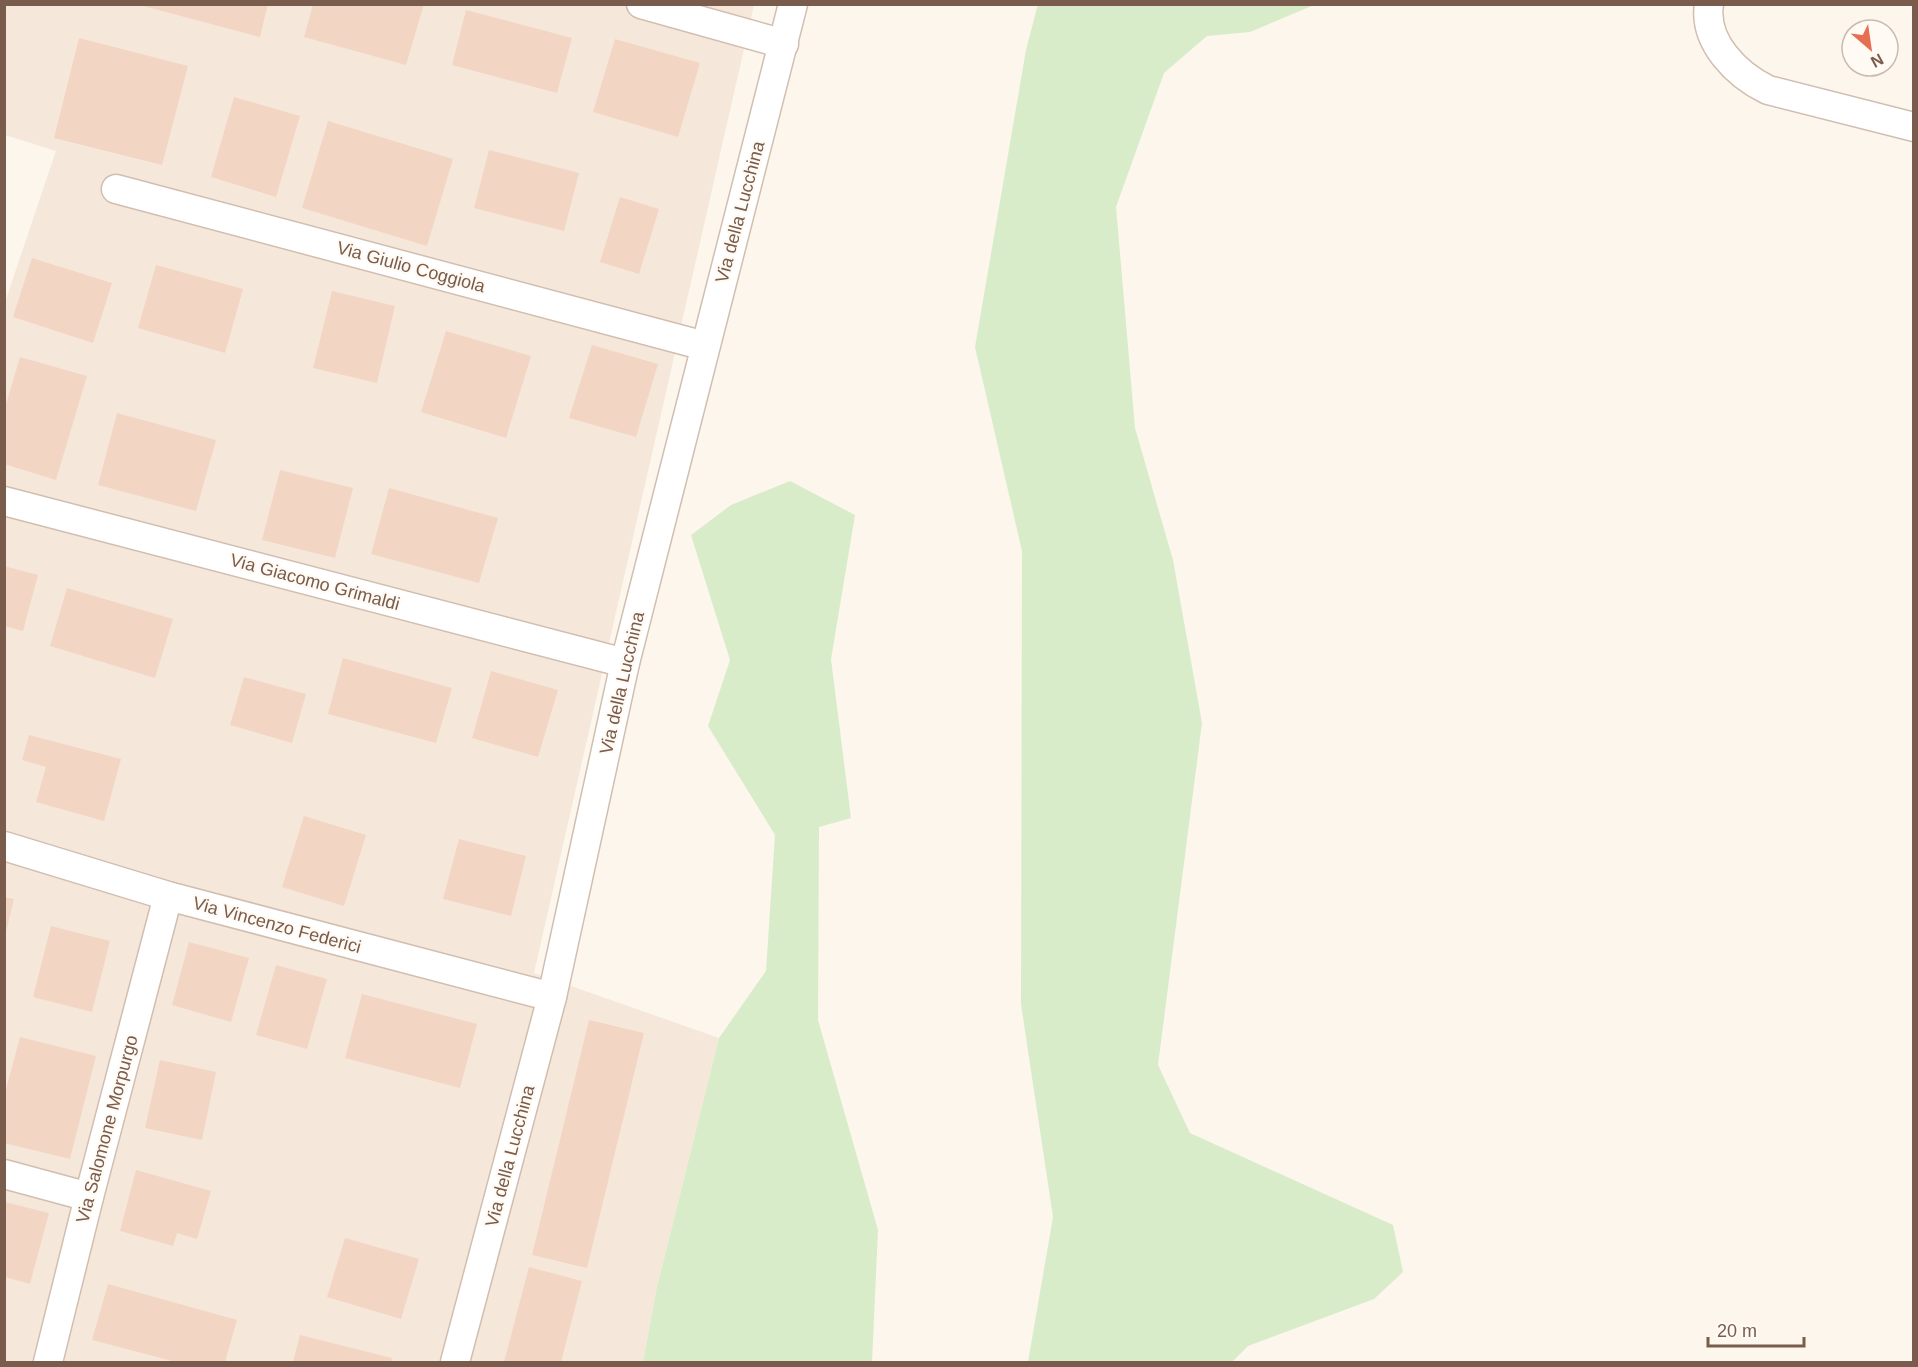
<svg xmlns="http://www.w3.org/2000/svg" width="1918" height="1367" viewBox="0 0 1918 1367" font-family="Helvetica,sans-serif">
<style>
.residential{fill:#f5e8da}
.green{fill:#d8ecc9}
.building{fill:#f3d5c3}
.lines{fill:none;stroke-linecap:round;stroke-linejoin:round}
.street-casing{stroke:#d1beb0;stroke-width:31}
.street{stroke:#fff;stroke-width:28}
.labels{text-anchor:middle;stroke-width:4.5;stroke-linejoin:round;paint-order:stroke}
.street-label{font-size:18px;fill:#7a5c4d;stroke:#fffaf3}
</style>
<rect width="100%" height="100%" fill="#fdf6ec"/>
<polygon class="residential" points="5,5 754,5 534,973 719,1038 656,1291 643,1362 5,1362 4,305 56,151 5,135"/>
<g class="green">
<polygon points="1038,4 1314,5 1250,32 1207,36 1164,73 1116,207 1135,428 1173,560 1202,723 1158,1065 1190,1133 1393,1225 1403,1272 1374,1299 1248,1346 1232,1362 1028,1362 1053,1217 1021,1004 1022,551 975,347 1026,50"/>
<polygon points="790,481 855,515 831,659 851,818 819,827 818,1020 878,1230 872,1362 643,1362 656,1291 719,1038 766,971 775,835 708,726 730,660 691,535 731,505"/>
</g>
<g class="building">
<polygon points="136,4 268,4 260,37"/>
<polygon points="313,4 424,4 406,65 304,37"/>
<polygon points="466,10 572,38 557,93 452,65"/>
<polygon points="79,38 188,66 162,165 54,138"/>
<polygon points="615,39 700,63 678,137 593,112"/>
<polygon points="234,97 300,116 276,197 211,177"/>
<polygon points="328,121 453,159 427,246 302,208"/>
<polygon points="489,150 579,173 564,231 474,208"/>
<polygon points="620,197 659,209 639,274 600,262"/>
<polygon points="32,258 112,283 93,343 13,317"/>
<polygon points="156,265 243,289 225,353 138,328"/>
<polygon points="332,291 395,306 377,383 313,368"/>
<polygon points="446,331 531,356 506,438 421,412"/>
<polygon points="592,345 658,364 636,437 569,418"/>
<polygon points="20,357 87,376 56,480 4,464 4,411"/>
<polygon points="117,413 216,440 196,511 98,485"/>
<polygon points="280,470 353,488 335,558 262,540"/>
<polygon points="389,488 498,518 479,583 371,554"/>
<polygon points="4,566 38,575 23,631 4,626"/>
<polygon points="67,588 173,619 155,678 50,646"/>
<polygon points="343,658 452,688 436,743 328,714"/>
<polygon points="491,671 558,690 538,757 472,738"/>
<polygon points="244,677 306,694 292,743 230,725"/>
<polygon points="29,735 121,759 104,821 36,802 46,767 22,760"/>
<polygon points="304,816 366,835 344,906 282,887"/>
<polygon points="459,839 526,856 511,916 443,899"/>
<polygon points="4,897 14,899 5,936 4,936"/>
<polygon points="51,926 110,941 92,1012 33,997"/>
<polygon points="189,942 249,958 231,1022 172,1005"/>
<polygon points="276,965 327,979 307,1049 256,1035"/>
<polygon points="362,994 477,1024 460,1088 345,1058"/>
<polygon points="589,1020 644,1033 587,1268 532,1255"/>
<polygon points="20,1037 96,1056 70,1159 4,1143 4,1097"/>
<polygon points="160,1060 216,1072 202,1140 145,1128"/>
<polygon points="136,1170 211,1191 197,1239 177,1233 173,1246 120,1231"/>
<polygon points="5,1202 49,1213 30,1284 5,1277"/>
<polygon points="345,1238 419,1259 401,1319 327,1297"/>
<polygon points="529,1267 582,1281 561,1362 504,1362"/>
<polygon points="108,1284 237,1320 225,1362 176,1362 92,1340"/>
<polygon points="300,1335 392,1358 391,1362 293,1362"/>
</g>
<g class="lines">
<defs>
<g id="street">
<polyline points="641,4 784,44"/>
<path d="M1709 4C1703 42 1737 75 1768 90L1914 127"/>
<polyline points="116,189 705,346"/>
<polyline points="4,501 625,663"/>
<polyline points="4,846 168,896 552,997"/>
<polyline points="4,1174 89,1197"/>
<polyline points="48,1362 89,1197 168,896"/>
<polyline points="455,1362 552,997 625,663 793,4"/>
</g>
</defs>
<use href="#street" class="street-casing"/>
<use href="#street" class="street"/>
</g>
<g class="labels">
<g class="street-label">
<text transform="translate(740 212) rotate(-75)" y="6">Via della Lucchina</text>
<text transform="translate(411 267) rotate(15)" y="6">Via Giulio Coggiola</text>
<text transform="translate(315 582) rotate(15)" y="6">Via Giacomo Grimaldi</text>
<text transform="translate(622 683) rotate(-77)" y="6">Via della Lucchina</text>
<text transform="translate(277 925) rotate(15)" y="6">Via Vincenzo Federici</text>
<text transform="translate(107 1129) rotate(-75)" y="6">Via Salomone Morpurgo</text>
<text transform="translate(510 1156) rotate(-75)" y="6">Via della Lucchina</text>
</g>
</g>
<rect width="1918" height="1367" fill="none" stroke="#7a5c4d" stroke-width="12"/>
<g transform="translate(1870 48) rotate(151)"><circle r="28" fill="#fffaf3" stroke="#cabbb1" stroke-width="1.5"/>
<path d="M0-4.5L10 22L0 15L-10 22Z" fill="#e76f51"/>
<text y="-9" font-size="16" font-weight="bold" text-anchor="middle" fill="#7a5c4d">N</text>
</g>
<path d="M1708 1337v9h96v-9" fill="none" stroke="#7a5c4d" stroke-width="3"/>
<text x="1717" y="1337" font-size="18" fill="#7a5c4d" stroke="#fffaf3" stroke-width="4.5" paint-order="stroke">20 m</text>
</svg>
